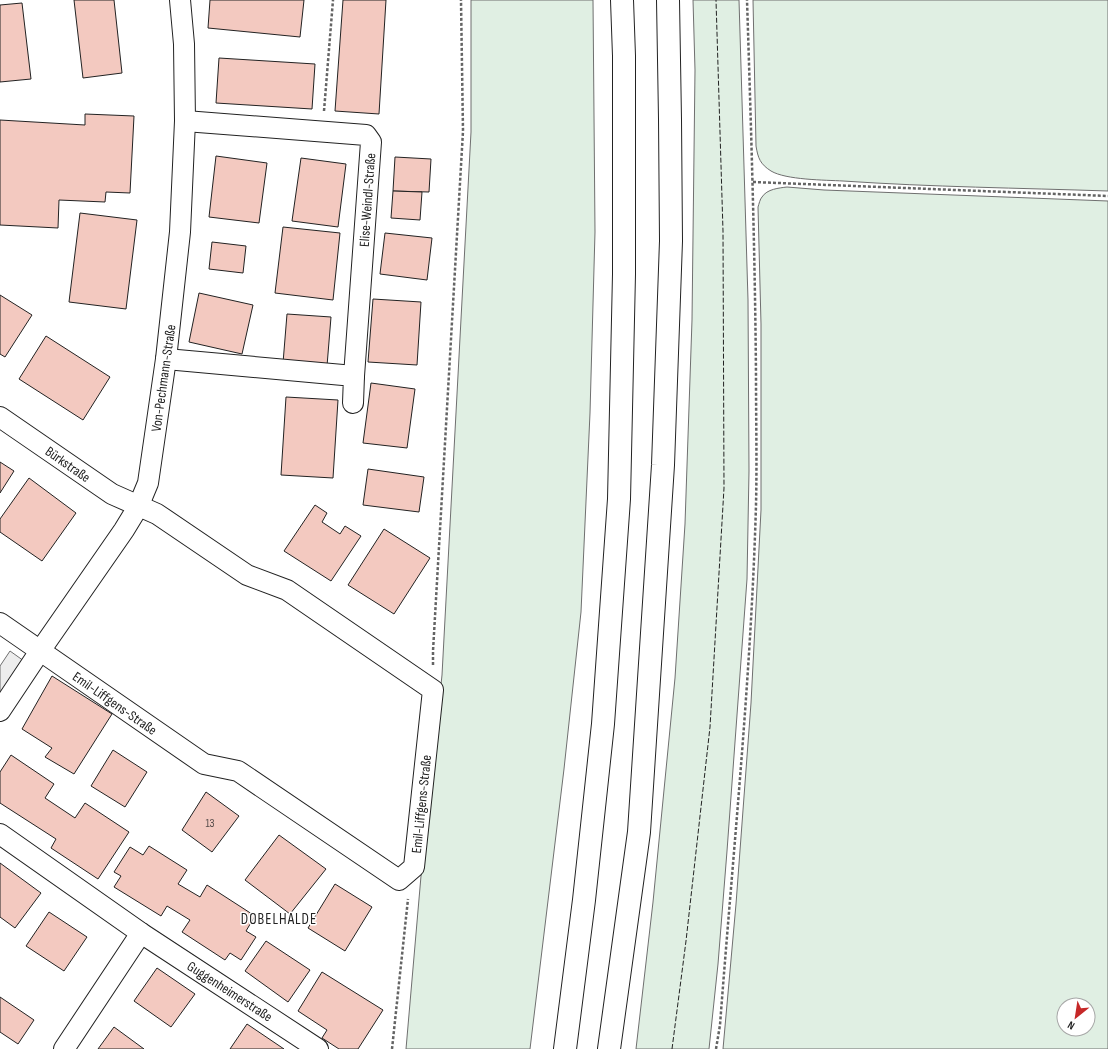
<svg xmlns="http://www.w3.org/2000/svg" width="1108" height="1049" viewBox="0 0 1108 1049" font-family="'Sofia Sans Condensed',sans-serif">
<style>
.green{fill:#e0efe3;stroke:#6f6f6f;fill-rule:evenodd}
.parking{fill:#ededed;stroke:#6f6f6f}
.building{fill:#f3c9c0;stroke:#222}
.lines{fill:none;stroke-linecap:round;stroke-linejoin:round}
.street-casing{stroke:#222;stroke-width:22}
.highway-casing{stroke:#222;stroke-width:24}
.path{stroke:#646464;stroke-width:2.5;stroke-dasharray:3 2;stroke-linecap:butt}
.street{stroke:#fff;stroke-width:20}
.highway{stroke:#fff;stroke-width:22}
.fence{stroke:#222;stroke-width:1;stroke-dasharray:5 2;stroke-linecap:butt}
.labels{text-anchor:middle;stroke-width:3;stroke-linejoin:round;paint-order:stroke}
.number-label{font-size:12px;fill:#564c4a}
.street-label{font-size:14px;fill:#222;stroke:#fff}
.neighbourhood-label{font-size:15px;letter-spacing:1px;fill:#222;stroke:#fff}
</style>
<rect width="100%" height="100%" fill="#fff"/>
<g class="green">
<polygon points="471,0 593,0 595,232 590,413 581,612 564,769 530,1049 406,1049 421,876 442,675 471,132"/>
<polygon points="693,0 739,0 748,300 749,471 747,579 727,851 718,964 709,1049 636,1049 653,902 675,678 685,524 692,320 695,70"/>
<path d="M753 0H1108V191C1020 188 931 187 843 181 825 180 786 180 771 171 760 164 758 158 756 146Z"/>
<path d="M787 187 824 190 1108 201V1049H723L736 904 751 703 761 510V324L758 207C759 204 760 199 762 197 767 189 779 188 787 187ZM1064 1005H1088V1029H1064Z"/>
</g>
<polygon class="parking" points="10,651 24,661 0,694 0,666"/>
<g class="building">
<polygon points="74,0 114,0 122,73 83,78"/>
<polygon points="210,0 304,0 300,37 208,28"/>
<polygon points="343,0 386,0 379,114 335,111"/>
<polygon points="22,3 31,79 0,82 0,5"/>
<polygon points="219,58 315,64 312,109 216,103"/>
<polygon points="85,114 134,116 130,193 106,192 105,202 59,200 58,228 0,225 0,120 85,125"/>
<polygon points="216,156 267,163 259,223 209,217"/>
<polygon points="395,157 431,159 429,192 393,191"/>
<polygon points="301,158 346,164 338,227 292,221"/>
<polygon points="393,191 422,192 420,220 391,218"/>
<polygon points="80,213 137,220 126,309 69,302"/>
<polygon points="283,227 340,233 333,300 275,293"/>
<polygon points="385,233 432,238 427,280 380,274"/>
<polygon points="212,242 246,246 243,273 209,269"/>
<polygon points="199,293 253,305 242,354 189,342"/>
<polygon points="0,295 32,315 5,357 0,354"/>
<polygon points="373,299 421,302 417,365 368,362"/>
<polygon points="287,314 331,317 327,366 283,363"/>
<polygon points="46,336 110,377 83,420 19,379"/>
<polygon points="371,383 415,389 407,448 363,443"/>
<polygon points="286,397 338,400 333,478 281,475"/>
<polygon points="0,462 14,471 0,493"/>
<polygon points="368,469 424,477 419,512 363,505"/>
<polygon points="29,478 76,513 42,561 0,532 0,519"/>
<polygon points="315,505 327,513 322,522 340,534 345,526 361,536 331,581 284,551"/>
<polygon points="384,529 430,558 394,614 348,585"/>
<polygon points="52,676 112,714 74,774 45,757 52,748 22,729"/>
<polygon points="113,750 147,772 125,807 91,786"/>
<polygon points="11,755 54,784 45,798 75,818 85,803 129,832 98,879 51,848 56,839 0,803 0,772"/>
<polygon points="206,792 239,816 212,852 182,830"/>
<polygon points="279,835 326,869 290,914 245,880"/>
<polygon points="149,846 187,870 178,884 200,897 207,885 255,916 246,931 256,937 241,960 230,953 225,960 182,932 190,920 167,906 161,916 114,887 121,876 114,872 130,847 143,855"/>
<polygon points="0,863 41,893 15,928 0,917"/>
<polygon points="335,884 372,907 345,951 308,928"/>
<polygon points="49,912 87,937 64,971 26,946"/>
<polygon points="266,941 310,970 288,1002 245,971"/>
<polygon points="157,968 195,994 171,1027 134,1001"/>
<polygon points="322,972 383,1010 358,1049 339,1049 322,1038 327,1030 298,1011"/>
<polygon points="0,997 34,1020 18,1044 0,1032"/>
<polygon points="247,1024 284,1049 230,1049"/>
<polygon points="114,1027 144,1049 98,1049"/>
</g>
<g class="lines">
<defs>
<g id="street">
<polyline points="185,121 366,135 371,142 354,376"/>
<polyline points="166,359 354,376 353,403"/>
<polyline points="0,417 112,494 157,514 247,575 287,590 433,690 414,867 399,880 238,771 204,764 0,623"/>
<polyline points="0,711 40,651 124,530 138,507 148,483 166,359 180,232 185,121 184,44 180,0"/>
<polyline points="0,834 141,933 318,1049"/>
<polyline points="64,1049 141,933"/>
</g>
<g id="highway">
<polyline points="565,1049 584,900 603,724 619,499 624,274 624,56 622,0"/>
<polyline points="609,1049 639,832 663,465 671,241 670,119 668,0"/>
</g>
</defs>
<use href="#street" class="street-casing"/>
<use href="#highway" class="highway-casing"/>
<g class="path">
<polyline points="324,111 333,0"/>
<polyline points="753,182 1108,196"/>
<polyline points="433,665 433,651 463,131 461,0"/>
<polyline points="392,1049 408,899"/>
<path d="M716 1049 720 1025C733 852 751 679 756 505 757 462 756 419 756 376 755 251 751 125 747 0"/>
</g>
<use href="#street" class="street"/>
<use href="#highway" class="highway"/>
<polyline class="fence" points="672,1049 686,941 710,727 724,488 723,231 716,0"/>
</g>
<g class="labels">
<g class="number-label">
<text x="210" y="827">13</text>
</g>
<g class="street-label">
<text transform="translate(367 200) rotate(-86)" y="5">Elise-Weindl-Straße</text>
<text transform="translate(163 378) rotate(-82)" y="5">Von-Pechmann-Straße</text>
<text transform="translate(68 464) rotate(35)" y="5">Bürkstraße</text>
<text transform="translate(115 703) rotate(35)" y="5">Emil-Liffgens-Straße</text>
<text transform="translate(421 804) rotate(-84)" y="5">Emil-Liffgens-Straße</text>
<text transform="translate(230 991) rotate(33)" y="5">Guggenheimerstraße</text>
</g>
<g class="neighbourhood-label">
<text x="279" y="924">DOBELHALDE</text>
</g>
</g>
<g transform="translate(1076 1017) rotate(210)"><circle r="19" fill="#ffffff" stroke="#a7a7a7"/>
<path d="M0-3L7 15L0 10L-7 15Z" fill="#c62828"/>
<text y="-6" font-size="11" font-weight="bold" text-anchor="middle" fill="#222222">N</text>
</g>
</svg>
